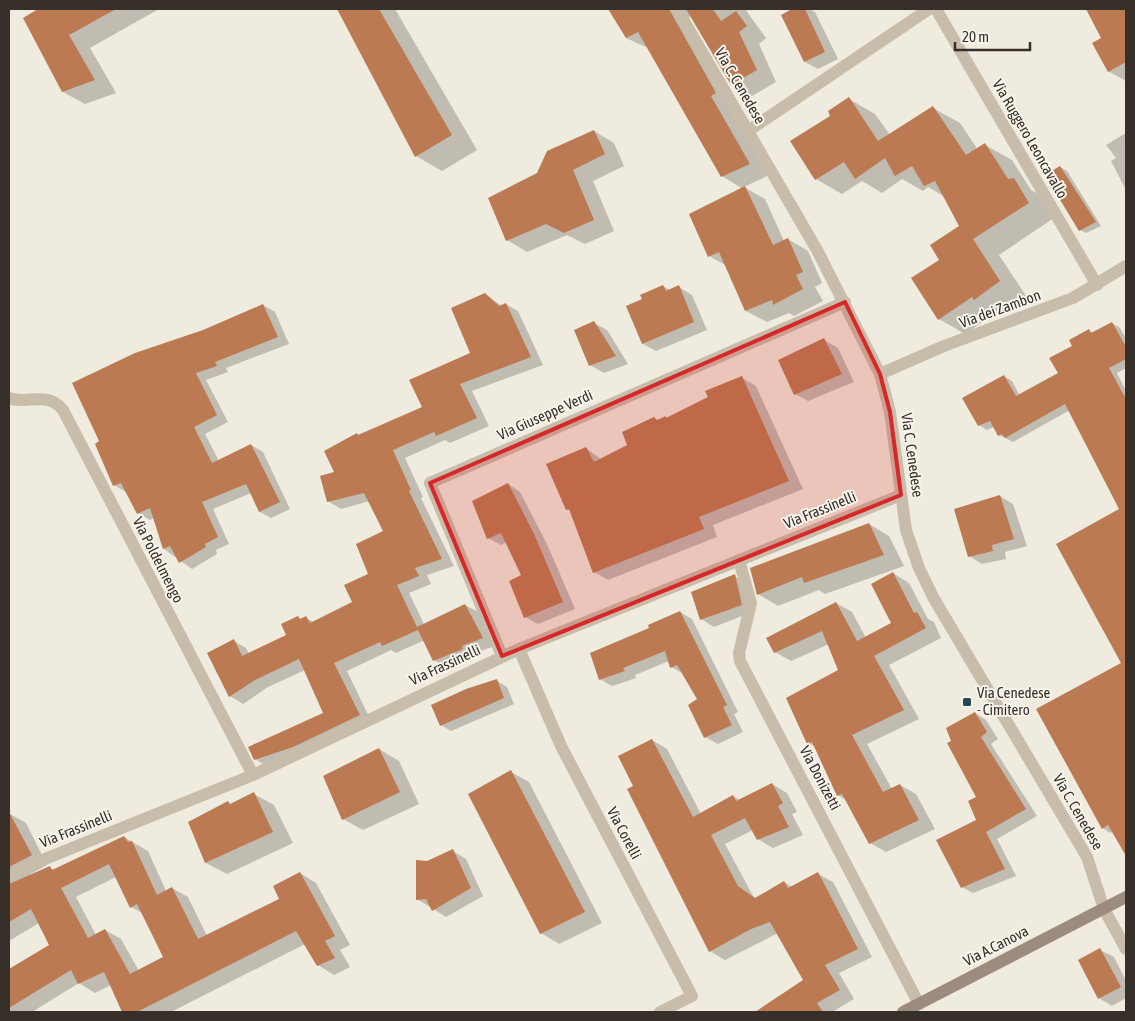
<svg xmlns="http://www.w3.org/2000/svg" width="1135" height="1021" viewBox="0 0 1135 1021" font-family="'Asap Condensed',sans-serif">
<style>
.shadow{fill:#0003;fill-rule:evenodd}
.building{fill:#bb7a52;fill-rule:evenodd}
.lines{fill:none;stroke-linecap:round;stroke-linejoin:round}
.street{stroke:#c8bcab;stroke-width:12}
.secondary{stroke:#9b8c7d;stroke-width:12}
.marked{fill:#d62828;fill-opacity:0.2;stroke:#d62828;stroke-width:4;stroke-linejoin:round}
.poi-dot{fill:#234a54;stroke:#f8f4eb;stroke-width:2}
.labels{text-anchor:middle;stroke-width:4;stroke-linejoin:round;paint-order:stroke}
.street-label{font-size:15px;fill:#362f2a;stroke:#f8f4eb}
.poi-label{font-size:15px;fill:#362f2a;stroke:#f8f4eb;text-anchor:start}
</style>
<rect width="100%" height="100%" fill="#f0ebdf"/>
<g class="shadow">
<polygon points="41,9 159,9 90,48 116,93 85,104 63,92 24,18"/>
<polygon points="338,9 395,9 477,150 442,171 416,156"/>
<polygon points="610,9 745,9 766,38 759,44 776,82 752,96 731,84 692,15 689,17 690,26 769,175 744,187 765,199 784,241 788,239 808,251 822,283 815,287 823,301 794,316 789,313 767,322 746,311 727,266 709,256 691,214 743,189 722,176 648,48 626,38"/>
<polygon points="794,9 809,9 815,12 838,59 818,69 805,62 783,15"/>
<polygon points="1087,9 1126,9 1126,81 1108,71 1103,39"/>
<polygon points="849,99 875,114 890,135 933,108 960,123 978,150 985,145 1012,160 1031,190 1040,195 1054,218 999,255 1026,296 1001,315 997,312 965,334 939,319 912,279 940,261 960,226 945,197 928,187 923,191 902,179 882,193 862,181 842,194 816,179 832,117"/>
<polygon points="594,131 614,143 624,166 593,181 614,231 585,244 567,235 527,252 507,240"/>
<polygon points="1126,133 1126,190 1111,161 1116,158 1106,145"/>
<polygon points="1060,167 1067,171 1101,226 1086,233 1080,230"/>
<polygon points="663,286 670,290 679,287 692,295 707,330 656,351 643,344 644,300"/>
<polygon points="485,294 502,306 505,304 518,311 543,365 472,391 489,426 450,443 445,440 405,458 423,497 421,498 454,566 427,575 431,584 409,593 424,624 465,605 478,612 495,646 474,653 476,656 447,668 434,660 425,640 396,653 391,650 347,671 372,723 268,767 255,759 325,713 305,670 268,687 243,704 230,696 234,641 246,648 249,654 288,635 298,618 302,620 306,618 314,622 354,603 370,575 385,532 370,501 341,509 328,501 335,473 357,434 360,436 424,407 472,353"/>
<polygon points="263,305 275,312 289,344 226,368 228,372 206,380 228,422 205,434 219,461 251,445 263,452 290,509 271,518 260,512 251,493 213,509 229,544 216,550 217,554 192,569 164,549 154,518 150,520 138,513 126,492 114,485 203,331"/>
<polygon points="594,323 607,330 628,364 604,373 590,365"/>
<polygon points="1112,323 1120,328 1126,339 1126,368 1117,373 1126,391 1126,844 1113,831 1110,833 1103,828 1123,663 1120,509 1070,410 1013,442 999,435 994,427 987,430 979,425 1004,376 1012,381 1020,396 1059,374 1074,346 1089,331 1093,333"/>
<polygon points="824,340 838,348 854,382 808,401 795,394"/>
<polygon points="742,378 756,386 803,489 713,525 717,537 608,580 594,572 572,512 567,509 586,448 602,460 628,446 654,418 659,421 667,418 710,398"/>
<polygon points="508,484 520,492 547,544 575,609 538,624 525,617 522,576 507,542 501,545 488,538"/>
<polygon points="1000,496 1013,504 1027,546 1005,552 1006,559 982,564 969,556"/>
<polygon points="869,524 889,536 904,566 825,594 819,590 778,606 758,594"/>
<polygon points="893,573 909,583 928,619 934,622 941,638 889,665 919,719 867,744 892,789 900,785 916,794 935,829 886,852 870,843 847,801 838,795 816,747 808,743 840,670 829,644 791,661 775,652 836,603 852,612 866,638 893,624"/>
<polygon points="734,576 748,584 755,611 714,627 701,619"/>
<polygon points="680,612 692,619 738,712 734,714 743,732 718,744 705,737 699,700 684,674 671,667 669,661 635,675 636,678 612,686 600,679 651,629"/>
<polygon points="497,681 507,687 514,704 451,731 441,725"/>
<polygon points="975,713 986,720 998,739 991,744 1037,816 997,839 1016,876 973,893 962,887 978,820 977,798 953,741"/>
<polygon points="652,740 667,749 701,814 733,796 740,800 772,784 787,793 797,812 792,814 803,835 773,848 758,839 753,830 725,844 753,896 756,899 784,882 792,887 818,874 833,882 872,957 839,973 854,999 832,1012 754,1012 775,1005 805,980 778,933 725,960 710,951 634,787"/>
<polygon points="379,749 399,761 419,804 363,830 343,819"/>
<polygon points="511,772 529,782 602,923 559,944 541,933"/>
<polygon points="254,794 274,805 293,843 227,874 206,863 189,823"/>
<path d="M10 814 26 823 47 865 29 875 30 877 49 867 54 870 124 837 148 851 166 891 172 888 188 897 207 936 280 899 300 873 316 883 350 945 340 950 350 967 334 975 318 965 305 944 171 1012H123L111 985 95 993 79 983 32 1012H9V970L50 946 39 923 9 941ZM116 877 131 907 144 914 165 957 139 971 121 939 105 930 96 935 76 897Z"/>
<polygon points="453,851 466,859 483,896 446,917 417,899 427,862"/>
<polygon points="1100,950 1114,957 1126,981 1126,998 1112,1006 1099,998"/>
</g>
<g class="building">
<polygon points="38,9 116,9 69,35 95,80 62,92 23,18"/>
<polygon points="337,9 379,9 452,135 415,157"/>
<polygon points="608,9 669,9 716,93 711,96 750,164 721,177 638,32 626,38"/>
<polygon points="686,9 713,9 721,21 736,11 747,26 739,32 757,70 731,85"/>
<polygon points="792,9 805,9 825,52 804,62 781,15"/>
<polygon points="1086,9 1126,9 1126,62 1108,72 1092,43 1101,38"/>
<polygon points="849,97 878,141 933,106 966,155 985,143 1008,179 1014,178 1029,203 973,239 1000,281 974,300 972,297 938,320 911,278 939,260 930,245 959,226 935,181 924,186 912,166 895,176 885,158 855,179 844,162 815,180 790,141 830,116 828,111"/>
<polygon points="594,130 605,154 573,170 594,220 564,233 546,224 506,241 488,198 537,173 547,151"/>
<polygon points="1060,166 1096,222 1079,231 1045,175"/>
<polygon points="745,186 773,245 788,238 803,272 796,275 803,289 773,305 772,300 745,311 719,252 708,257 689,214"/>
<polygon points="663,285 666,291 679,285 694,322 642,344 626,306 642,299 640,295"/>
<polygon points="485,293 499,306 506,303 531,357 460,384 477,418 436,436 434,432 393,450 411,490 409,491 442,559 415,568 419,576 397,585 417,627 465,604 483,638 462,646 463,649 433,661 418,630 382,646 380,642 334,663 360,715 293,747 254,760 248,747 323,713 299,659 255,680 229,697 207,653 234,639 242,656 286,635 281,624 298,616 300,619 306,616 310,623 352,602 344,585 368,574 356,544 383,531 364,493 327,502 320,476 334,472 324,451 357,433 358,435 422,407 409,380 470,353 451,308"/>
<polygon points="263,304 278,337 215,362 217,366 196,373 217,415 194,427 212,463 251,444 280,502 259,512 246,484 202,502 218,537 205,544 206,547 179,563 170,546 163,549 150,508 137,514 121,483 113,486 95,444 99,441 72,383 135,353 203,330"/>
<polygon points="594,321 616,356 589,366 574,330"/>
<polygon points="1112,322 1126,347 1126,359 1109,368 1126,399 1126,856 1108,825 1102,829 1036,709 1121,663 1056,544 1119,509 1065,404 1005,438 1002,434 998,436 990,421 978,426 962,398 1004,375 1016,396 1058,373 1049,358 1072,346 1069,340 1089,329 1091,333"/>
<polygon points="824,338 842,374 794,395 778,360"/>
<polygon points="742,376 789,481 699,517 704,529 593,573 569,509 566,510 546,464 586,447 594,462 627,445 622,432 654,417 657,420 666,416 666,418 708,397 705,391"/>
<polygon points="508,483 535,536 563,602 524,618 509,581 521,575 501,533 487,539 472,501"/>
<polygon points="1000,495 1014,539 992,545 993,551 968,557 954,509"/>
<polygon points="869,523 884,555 804,583 802,577 757,595 750,568"/>
<polygon points="893,572 914,613 917,612 926,628 874,656 904,710 852,735 883,792 900,784 919,820 869,844 842,794 837,796 812,742 807,744 786,698 838,670 822,631 774,653 766,638 836,602 857,641 891,623 871,584"/>
<polygon points="735,574 742,605 700,620 691,592"/>
<polygon points="680,611 727,705 723,707 732,725 704,738 688,705 697,699 677,665 670,668 665,651 623,668 625,671 599,680 590,653 649,628 648,625"/>
<polygon points="497,679 504,698 440,726 431,705 466,689"/>
<polygon points="975,712 987,732 981,737 1026,809 986,832 1005,869 961,888 936,840 976,820 968,801 976,797 947,743 951,741 946,728"/>
<polygon points="652,739 693,817 733,795 736,801 772,783 783,803 778,806 789,827 757,840 745,818 711,835 738,886 755,898 784,881 788,888 818,872 858,949 825,965 840,990 817,1003 823,1012 755,1012 803,980 770,922 751,929 709,952 627,789 633,786 618,756"/>
<polygon points="379,748 400,792 342,820 323,776"/>
<polygon points="511,770 585,912 540,934 468,794"/>
<polygon points="254,792 273,832 205,863 188,822 228,801 230,804"/>
<polygon points="9,812 32,855 9,867"/>
<path d="M124 836 128 842 132 841 157 895 172 887 198 939 279 899 273 886 300 872 335 936 325 941 335 958 317 966 296 931 137 1012H122L104 972 78 984 71 970 9 1008V969L49 945 31 909 9 922V884L50 866 52 870ZM109 864 130 908 137 904 163 957 130 974 105 929 88 938 61 888Z"/>
<polygon points="453,849 471,888 432,911 426,899 416,900 416,860 427,861"/>
<polygon points="1100,948 1121,987 1098,999 1078,960"/>
</g>
<g class="lines">
<g class="street">
<polyline points="677,9 817,250 880,374 890,412 906,530 919,568 933,597 1087,857 1104,909 1126,949"/>
<polyline points="936,9 1097,285"/>
<polyline points="748,131 929,9"/>
<polyline points="880,374 944,346 1073,298 1126,266"/>
<path d="M9 398C28 405 47 390 63 410L253 775"/>
<polyline points="739,560 751,603 739,653 740,661 919,1004"/>
<polyline points="519,649 561,746 692,996 660,1012"/>
<polyline points="502,656 430,483 845,302"/>
<polyline points="9,876 30,865 253,775 519,649 901,495"/>
</g>
<polyline class="secondary" points="903,1012 1126,897"/>
</g>
<path class="marked" d="M845 302 880 374 890 412 901 495 502 656 430 483Z"/>
<rect class="poi-dot" x="962" y="697" width="10" height="10" rx="2.5"/>
<g class="labels">
<g class="street-label">
<text transform="translate(740 86) rotate(60)" y="5">Via C. Cenedese</text>
<text transform="translate(1030 139) rotate(60)" y="5">Via Ruggero Leoncavallo</text>
<text transform="translate(1000 309) rotate(-20)" y="5">Via dei Zambon</text>
<text transform="translate(545 415) rotate(-24)" y="5">Via Giuseppe Verdi</text>
<text transform="translate(912 455) rotate(82)" y="5">Via C. Cenedese</text>
<text transform="translate(820 510) rotate(-22)" y="5">Via Frassinelli</text>
<text transform="translate(158 560) rotate(63)" y="5">Via Poldelmengo</text>
<text transform="translate(445 665) rotate(-25)" y="5">Via Frassinelli</text>
<text transform="translate(820 778) rotate(62)" y="5">Via Donizetti</text>
<text transform="translate(1078 812) rotate(60)" y="5">Via C. Cenedese</text>
<text transform="translate(76 829) rotate(-22)" y="5">Via Frassinelli</text>
<text transform="translate(624 833) rotate(62)" y="5">Via Corelli</text>
<text transform="translate(996 946) rotate(-27)" y="5">Via A.Canova</text>
</g>
<g class="poi-label">
<text x="977" y="698">Via Cenedese<tspan x="977" dy="17">- Cimitero</tspan></text>
</g>
</g>
<rect width="1135" height="1021" fill="none" stroke="#362f2a" stroke-width="20"/>
<path d="M955 42v8h75v-8" fill="none" stroke="#362f2a" stroke-width="2.5"/>
<text x="962" y="42" font-size="15" fill="#362f2a" stroke="#f8f4eb" stroke-width="4" paint-order="stroke">20 m</text>
</svg>
